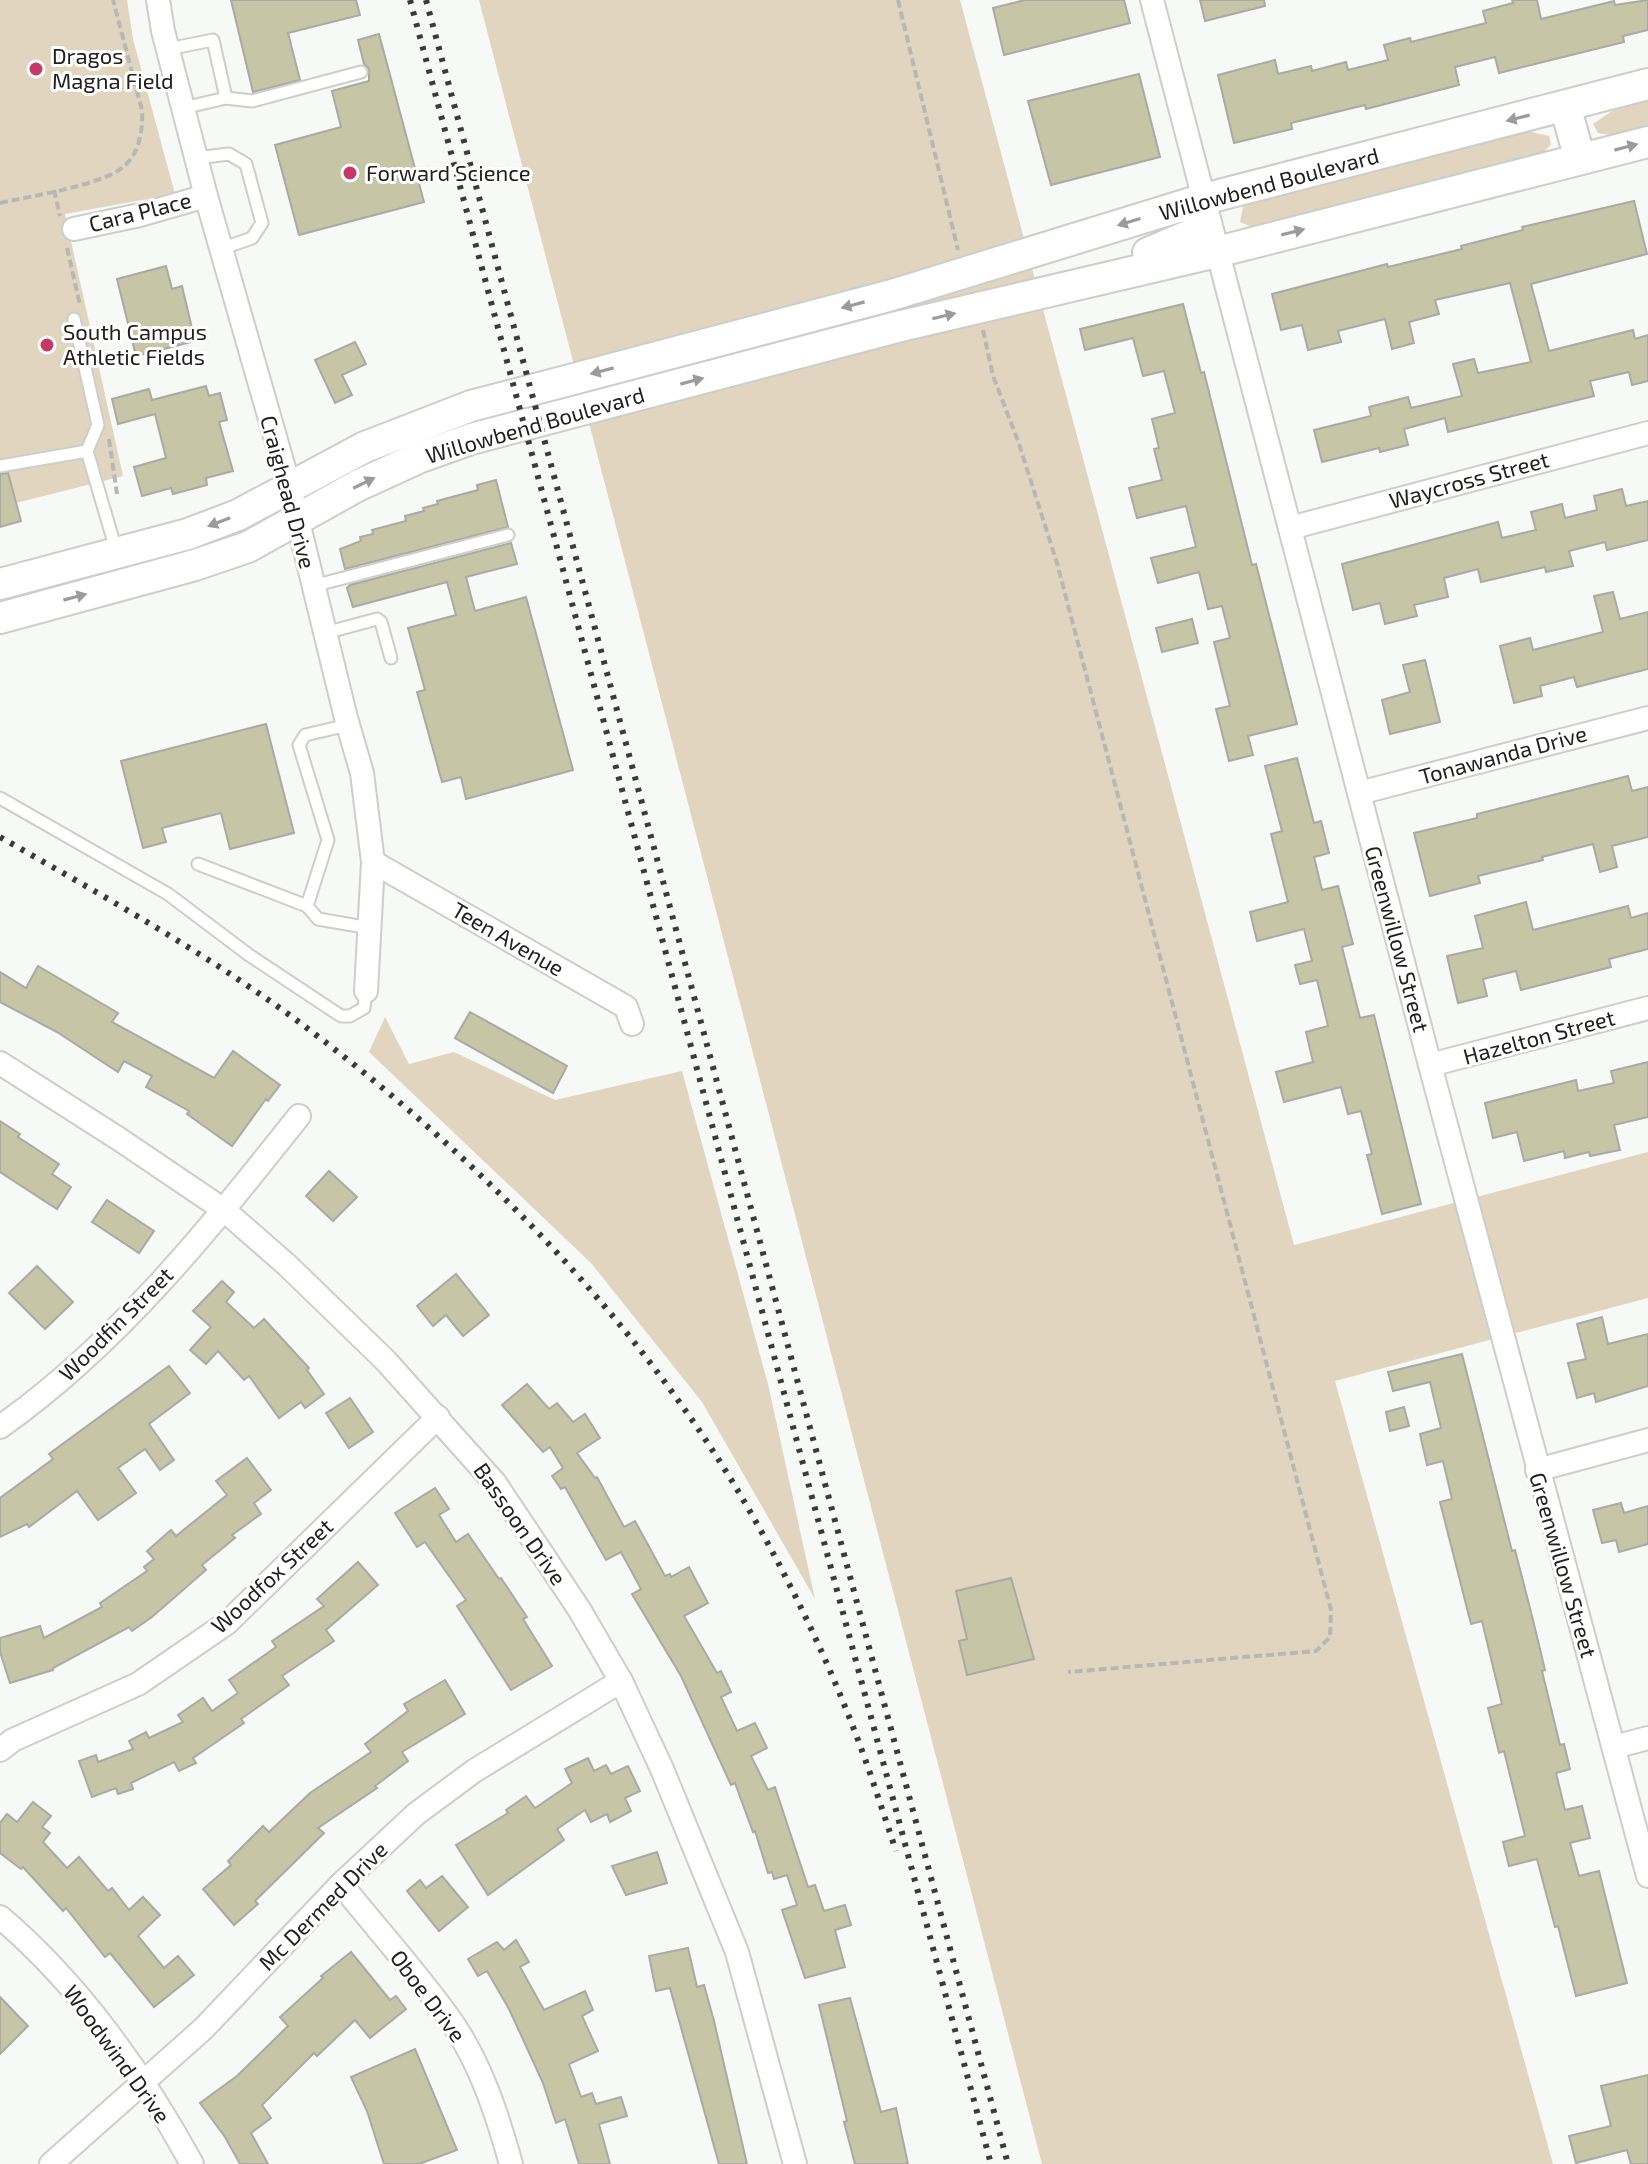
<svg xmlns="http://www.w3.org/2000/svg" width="1648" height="2164" viewBox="0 0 1648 2164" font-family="'Exo 2',sans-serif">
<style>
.green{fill:#e1d5bf}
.building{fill:#c6c6a6;stroke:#a9a9a5;stroke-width:2}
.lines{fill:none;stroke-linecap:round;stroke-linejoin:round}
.lane-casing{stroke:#ccceca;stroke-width:15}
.street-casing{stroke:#ccceca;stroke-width:26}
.secondary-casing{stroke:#ccceca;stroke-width:34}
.path{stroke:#b6b8b5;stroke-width:4;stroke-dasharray:8 4;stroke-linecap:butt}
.lane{stroke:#fff;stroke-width:11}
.street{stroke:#fff;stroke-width:22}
.secondary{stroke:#fff;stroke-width:30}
.rail{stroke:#393b38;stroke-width:6;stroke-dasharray:4 8;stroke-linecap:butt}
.oneway{fill:#9b9b9a}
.poi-dot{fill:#c53867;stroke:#fff;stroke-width:3}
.labels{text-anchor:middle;stroke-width:6;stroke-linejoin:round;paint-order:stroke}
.poi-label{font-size:22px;fill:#20211f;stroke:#fff;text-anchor:start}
.street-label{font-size:22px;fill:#20211f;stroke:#fff}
</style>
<rect width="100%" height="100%" fill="#f6f9f5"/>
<g class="green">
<polygon points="0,0 127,0 133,39 175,194 65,214 123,476 0,507"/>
<polygon points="479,0 960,0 1294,1245 1648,1152 1648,1298 1335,1381 1553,2164 1042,2164"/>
<polygon points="1648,97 1648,133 1629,138 1598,133 1593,124 1624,103"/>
<polygon points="1518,129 1549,136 1551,145 1532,162 1259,230 1240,222 1243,207 1276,192"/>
<polygon points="385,1017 409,1064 454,1052 555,1100 682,1071 768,1384 815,1599 702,1402 591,1263 369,1052"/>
</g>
<g class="building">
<polygon points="231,0 356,0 360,15 288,33 300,80 253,92"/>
<polygon points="1025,0 1124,0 1130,23 1004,55 993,8"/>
<polygon points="1200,0 1264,0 1265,6 1205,21"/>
<polygon points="1512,0 1537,0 1541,19 1614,1 1615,5 1648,0 1648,30 1623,36 1624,42 1499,73 1495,57 1455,67 1459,85 1366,109 1365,105 1291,123 1292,129 1234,143 1218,75 1275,60 1278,74 1311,66 1312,71 1346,62 1348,70 1388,60 1384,45 1410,38 1411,42 1486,23 1483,11 1513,3"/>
<polygon points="379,34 424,202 299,235 275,145 341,127 332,91 369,81 369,69 364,64 358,40"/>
<polygon points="1139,74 1160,157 1051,185 1028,101"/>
<polygon points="1634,201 1647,254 1531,284 1549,351 1633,330 1635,339 1648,335 1648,381 1632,385 1629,372 1590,381 1594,396 1448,432 1445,418 1404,429 1408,445 1380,452 1379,448 1322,462 1314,430 1371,416 1369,407 1408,397 1411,408 1462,396 1453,364 1474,359 1478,373 1531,362 1510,283 1435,300 1439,314 1409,322 1414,343 1392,349 1385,319 1338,331 1341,342 1308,350 1302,325 1281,330 1272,294 1387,264 1388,267 1462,249 1461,246 1523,230 1522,227"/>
<polygon points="166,266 172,289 182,286 195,341 136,356 117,279"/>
<polygon points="1183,304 1201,373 1204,372 1252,565 1256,564 1297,724 1248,736 1253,755 1229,761 1216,709 1230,706 1214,642 1230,638 1222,606 1208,609 1199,572 1158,583 1151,558 1196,547 1186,506 1137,518 1129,488 1162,480 1154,449 1159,448 1152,419 1175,413 1164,371 1143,376 1133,338 1085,350 1080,329"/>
<polygon points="355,342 366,364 342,375 352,395 335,403 315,360"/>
<polygon points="206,386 209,396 220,393 227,420 219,422 233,471 206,478 207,485 173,494 171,488 142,496 134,467 166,458 155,414 118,424 112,399 149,389 152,400"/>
<polygon points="8,473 21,521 0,527 0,474"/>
<polygon points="496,480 508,527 345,569 340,549 361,541 360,537 373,534 372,530 406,521 405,516 424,511 423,508 438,504 437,501 478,490 477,485"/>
<polygon points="1622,489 1626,506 1648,501 1648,540 1607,550 1605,542 1569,551 1573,566 1546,572 1545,567 1481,582 1478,569 1444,578 1448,597 1414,605 1417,616 1385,624 1380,603 1353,610 1342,564 1498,522 1502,538 1536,530 1531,512 1562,504 1565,518 1597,510 1594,496"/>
<polygon points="511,543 517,564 466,577 475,611 526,597 573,770 466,799 461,777 442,782 417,692 425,690 408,628 456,615 447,582 353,607 347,588 350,585"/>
<polygon points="1613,592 1620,619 1648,612 1648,669 1577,687 1574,677 1540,686 1542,696 1514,703 1500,646 1530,638 1533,650 1603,632 1594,596"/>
<polygon points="1192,619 1198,643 1162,652 1156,628"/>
<polygon points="1425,660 1440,722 1390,734 1382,700 1410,692 1403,665"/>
<polygon points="266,724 294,833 230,849 221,813 162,828 166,842 143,848 121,761"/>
<polygon points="1297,758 1314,823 1321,821 1329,853 1314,857 1322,890 1338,886 1353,944 1342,947 1360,1018 1374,1015 1421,1204 1382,1214 1367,1155 1372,1154 1361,1111 1348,1114 1341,1087 1284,1102 1276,1072 1313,1062 1306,1032 1328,1026 1317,980 1300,984 1295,965 1312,961 1304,929 1257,941 1250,912 1288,902 1271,834 1282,831 1265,766"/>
<polygon points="1628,776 1632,791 1648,787 1648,837 1612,846 1617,867 1600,872 1593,844 1542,857 1543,860 1478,876 1480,883 1430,896 1414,833 1477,818 1477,814"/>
<polygon points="1526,902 1533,930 1628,906 1631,918 1648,913 1648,949 1609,959 1611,967 1521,990 1516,971 1483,979 1487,996 1458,1003 1447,956 1483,948 1475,916"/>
<polygon points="38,966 118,1013 112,1022 214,1078 233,1051 280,1085 268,1101 266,1099 232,1146 187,1114 189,1111 146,1087 152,1076 124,1061 118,1072 57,1032 0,1002 0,972 26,988"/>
<polygon points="470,1012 567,1066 553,1093 455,1038"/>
<polygon points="1648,1062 1648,1117 1614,1125 1620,1150 1590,1156 1589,1152 1565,1158 1564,1151 1524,1161 1517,1132 1493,1138 1485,1103 1576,1080 1578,1091 1614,1083 1611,1071"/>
<polygon points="0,1121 20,1134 18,1137 59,1164 52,1174 71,1187 57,1209 0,1172"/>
<polygon points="329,1171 357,1197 333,1221 306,1196"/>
<polygon points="107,1200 154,1231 139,1253 92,1222"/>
<polygon points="37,1266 73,1302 45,1329 9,1293"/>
<polygon points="456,1274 489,1315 463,1336 446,1315 433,1326 417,1306"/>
<polygon points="222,1281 234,1292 226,1302 254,1328 264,1319 309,1368 307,1370 324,1394 305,1408 301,1402 279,1418 249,1376 244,1380 218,1351 206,1364 190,1350 211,1327 193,1311"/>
<polygon points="1602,1317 1608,1344 1648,1334 1648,1386 1596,1402 1594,1393 1577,1398 1568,1363 1586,1359 1577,1324"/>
<polygon points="1462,1354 1512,1551 1515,1550 1533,1620 1545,1670 1542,1671 1560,1745 1564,1744 1570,1769 1556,1773 1565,1810 1582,1806 1590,1838 1570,1843 1579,1876 1599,1871 1627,1983 1576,1996 1558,1926 1555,1927 1537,1859 1509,1866 1503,1842 1525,1836 1504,1751 1499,1753 1488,1708 1502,1704 1482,1621 1471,1624 1440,1502 1452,1499 1443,1461 1427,1465 1420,1434 1441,1428 1430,1382 1393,1391 1388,1372"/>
<polygon points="169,1366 190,1393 149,1424 174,1460 160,1470 145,1449 118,1468 136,1493 98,1520 77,1491 29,1527 27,1524 0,1537 0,1498 53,1459 49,1454"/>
<polygon points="527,1384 549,1409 557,1403 573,1422 585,1414 600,1438 577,1453 595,1478 597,1477 624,1527 635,1521 665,1576 670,1574 671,1577 689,1567 708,1603 684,1616 717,1673 721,1671 731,1692 721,1697 737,1731 755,1723 767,1748 751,1756 768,1790 775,1787 808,1887 815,1885 824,1911 845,1905 851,1925 835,1930 845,1967 805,1978 782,1910 797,1905 787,1875 774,1879 772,1872 768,1873 755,1831 753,1832 735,1783 731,1785 681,1676 632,1594 641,1589 621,1552 606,1560 565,1487 561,1489 552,1476 563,1468 550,1447 543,1452 502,1405"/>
<polygon points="350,1398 373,1432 349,1448 326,1413"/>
<polygon points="1404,1407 1409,1426 1390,1431 1386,1412"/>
<polygon points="247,1458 271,1490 254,1503 261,1514 232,1535 235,1538 202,1565 206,1570 152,1617 132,1631 129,1627 53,1668 53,1670 10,1683 0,1652 0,1638 40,1626 44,1638 102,1607 100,1603 147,1571 144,1567 154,1559 147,1551 171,1530 176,1536 227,1495 216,1481"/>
<polygon points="435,1488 449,1509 439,1515 456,1542 468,1534 499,1579 501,1578 527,1617 523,1619 552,1666 511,1690 457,1606 466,1600 425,1542 417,1547 395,1513"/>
<polygon points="1621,1503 1624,1513 1648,1506 1648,1544 1619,1552 1616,1540 1602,1543 1593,1510"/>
<polygon points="358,1562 378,1585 326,1630 334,1641 282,1676 289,1685 241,1719 244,1723 193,1758 196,1763 179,1771 174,1762 131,1783 133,1789 118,1794 116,1788 92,1797 79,1761 96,1755 98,1762 133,1749 129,1741 146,1732 149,1738 183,1722 178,1715 203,1698 212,1711 238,1693 229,1680 276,1647 272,1641 324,1606 317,1599"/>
<polygon points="1011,1578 1034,1659 967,1675 959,1641 967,1639 956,1591"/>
<polygon points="445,1680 465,1714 402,1752 408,1761 375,1786 377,1788 318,1828 324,1833 255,1901 258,1904 234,1925 203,1889 231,1865 228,1861 263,1826 269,1832 310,1793 371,1752 365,1744 408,1711 404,1704"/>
<polygon points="588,1758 594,1771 606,1765 611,1774 628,1766 640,1791 625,1798 631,1811 610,1822 607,1814 591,1822 585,1810 557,1829 564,1840 488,1895 456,1845 508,1813 506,1810 526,1796 535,1808 572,1783 565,1769"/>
<polygon points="33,1802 51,1816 42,1827 50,1833 43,1842 67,1868 79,1857 108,1891 112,1888 129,1910 143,1897 160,1915 138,1936 164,1968 178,1956 194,1975 154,2007 110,1953 105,1957 66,1908 63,1911 23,1867 21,1869 0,1853 0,1823 7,1814 17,1822"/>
<polygon points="657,1852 667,1883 626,1895 612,1866"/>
<polygon points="442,1876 468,1907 439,1931 407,1891 420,1880 426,1888"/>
<polygon points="516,1940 529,1962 520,1967 544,2010 585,1991 593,2010 582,2016 598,2051 569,2064 581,2097 592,2093 596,2104 621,2097 627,2116 599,2124 610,2164 579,2164 565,2119 556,2123 543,2083 509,2009 487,1971 478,1976 468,1959 497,1942 504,1950"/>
<polygon points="688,1948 697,1987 704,1985 714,2021 747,2164 719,2164 670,1988 656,1991 649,1956"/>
<polygon points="351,1952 390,2000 396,1996 406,2009 370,2038 355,2020 317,2056 314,2053 262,2105 271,2118 251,2133 268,2164 240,2164 225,2137 200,2103 237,2076 288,2026 280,2017 323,1978 321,1976"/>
<polygon points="0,1997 28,2026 0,2054"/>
<polygon points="850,1998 881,2112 896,2108 908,2164 855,2164 844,2122 847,2121 819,2005"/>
<polygon points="415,2049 457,2150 419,2164 384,2164 367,2111 351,2077"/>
<polygon points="1648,2075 1648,2164 1631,2164 1627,2150 1576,2163 1569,2136 1611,2126 1601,2086"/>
</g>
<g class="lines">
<defs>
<g id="lane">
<polyline points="168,49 213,40 226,98 183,108"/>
<polyline points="226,98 252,101 361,72"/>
<polyline points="196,158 229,154 246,164 262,223 252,238 221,249"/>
<polyline points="74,319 98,425 87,451 117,553"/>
<polyline points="0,466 87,451"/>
<polyline points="313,586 508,535"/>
<polyline points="325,633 377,619 381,622 391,658"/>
<polyline points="348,725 305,735 299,745 328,840 307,906 318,919 370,928"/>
<polyline points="0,798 168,894 249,955 341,1016 350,1016 364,1008 366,991"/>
<polyline points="198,864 307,906"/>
</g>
<g id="street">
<polyline points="158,0 163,31 206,196 290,489 346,718 362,773 373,862 366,991"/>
<polyline points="1152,0 1430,1065 1648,1876"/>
<polyline points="74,229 140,215 206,196"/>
<polyline points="1290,528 1648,433"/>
<polyline points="1359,793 1648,718"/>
<polyline points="373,862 626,1007 632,1024"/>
<polyline points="0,1063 119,1139 224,1210 287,1265 386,1361 495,1483 579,1609 621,1681 662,1769 737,1952 795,2164"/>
<polyline points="1430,1065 1648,1008"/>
<path d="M0 1427C118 1344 210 1228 299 1116"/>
<polyline points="1537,1470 1648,1440"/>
<polyline points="1614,1747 1648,1738"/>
<polyline points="0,1750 13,1740 138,1684 227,1623 438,1417"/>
<path d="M341 1884C377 1929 416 1972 449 2018 480 2061 497 2114 511 2164"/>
<path d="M0 1917C78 1983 143 2074 192 2164"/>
<polyline points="51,2164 203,2029 341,1884 416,1814 474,1771 621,1681"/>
</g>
<g id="secondary">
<polyline points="1565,106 1580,159"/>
<polyline points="1148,253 1195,233 1204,199"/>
<polyline points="0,584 188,534 238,515 365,447 471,406 892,295 1204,199 1648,84"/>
<polyline points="0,618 195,565 248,547 357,486 418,458 471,439 901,326 1217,252 1648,142"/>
</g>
</defs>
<use href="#lane" class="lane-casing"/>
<use href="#street" class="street-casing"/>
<use href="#secondary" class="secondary-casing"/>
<g class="path">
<polyline points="898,0 958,250"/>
<polyline points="54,190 60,216"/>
<path d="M0 203C31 196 98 186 122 168 139 155 143 131 142 110L113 0"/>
<polyline points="67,248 80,305"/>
<polyline points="983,330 993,376 1018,441 1057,563 1331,1610 1330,1637 1316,1651 1068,1672"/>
<polyline points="109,439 117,494"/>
</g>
<use href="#lane" class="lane"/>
<use href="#street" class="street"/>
<use href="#secondary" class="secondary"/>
<g class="rail">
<polyline points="410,0 991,2164"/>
<polyline points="426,0 1008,2164"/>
<path d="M0 837C103 896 208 954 303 1025 469 1150 623 1304 732 1481 780 1560 822 1646 855 1732 870 1771 883 1812 896 1851"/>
</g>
</g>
<defs><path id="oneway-solid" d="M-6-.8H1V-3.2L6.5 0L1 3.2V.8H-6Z" transform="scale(2)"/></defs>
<g class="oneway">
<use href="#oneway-solid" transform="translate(1518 118) rotate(166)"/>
<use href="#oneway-solid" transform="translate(1626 147) rotate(-15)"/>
<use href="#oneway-solid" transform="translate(1129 222) rotate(163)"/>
<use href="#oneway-solid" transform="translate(1293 232) rotate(-14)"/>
<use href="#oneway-solid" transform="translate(853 305) rotate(165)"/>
<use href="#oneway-solid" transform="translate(944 316) rotate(-13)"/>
<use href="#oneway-solid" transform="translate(602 371) rotate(165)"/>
<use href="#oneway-solid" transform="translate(692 381) rotate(-15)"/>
<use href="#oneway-solid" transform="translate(364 483) rotate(-26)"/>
<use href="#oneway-solid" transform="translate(219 522) rotate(159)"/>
<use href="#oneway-solid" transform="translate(75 597) rotate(-15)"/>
</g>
<g class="poi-dot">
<circle cx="36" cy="69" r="8"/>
<circle cx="350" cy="173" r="8"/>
<circle cx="47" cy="345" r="8"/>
</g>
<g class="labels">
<g class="poi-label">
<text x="52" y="64">Dragos<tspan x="52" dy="25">Magna Field</tspan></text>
<text x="366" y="181">Forward Science</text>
<text x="63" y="340">South Campus<tspan x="63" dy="25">Athletic Fields</tspan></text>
</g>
<g class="street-label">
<text transform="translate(1269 184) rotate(-15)" y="8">Willowbend Boulevard</text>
<text transform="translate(140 212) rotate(-14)" y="8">Cara Place</text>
<text transform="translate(535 425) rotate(-16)" y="8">Willowbend Boulevard</text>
<text transform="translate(1469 480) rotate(-15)" y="8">Waycross Street</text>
<text transform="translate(288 492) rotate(75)" y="8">Craighead Drive</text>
<text transform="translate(1503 755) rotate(-15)" y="8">Tonawanda Drive</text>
<text transform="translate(508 939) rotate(30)" y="8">Teen Avenue</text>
<text transform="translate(1397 939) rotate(75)" y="8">Greenwillow Street</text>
<text transform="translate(1539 1037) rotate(-15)" y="8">Hazelton Street</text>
<text transform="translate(116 1324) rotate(-45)" y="8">Woodfin Street</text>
<text transform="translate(520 1524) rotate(55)" y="8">Bassoon Drive</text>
<text transform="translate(1563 1565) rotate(74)" y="8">Greenwillow Street</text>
<text transform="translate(272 1576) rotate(-43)" y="8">Woodfox Street</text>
<text transform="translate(323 1906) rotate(-45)" y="8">Mc Dermed Drive</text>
<text transform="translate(428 1996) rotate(53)" y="8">Oboe Drive</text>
<text transform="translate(117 2054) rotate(54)" y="8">Woodwind Drive</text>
</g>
</g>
</svg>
